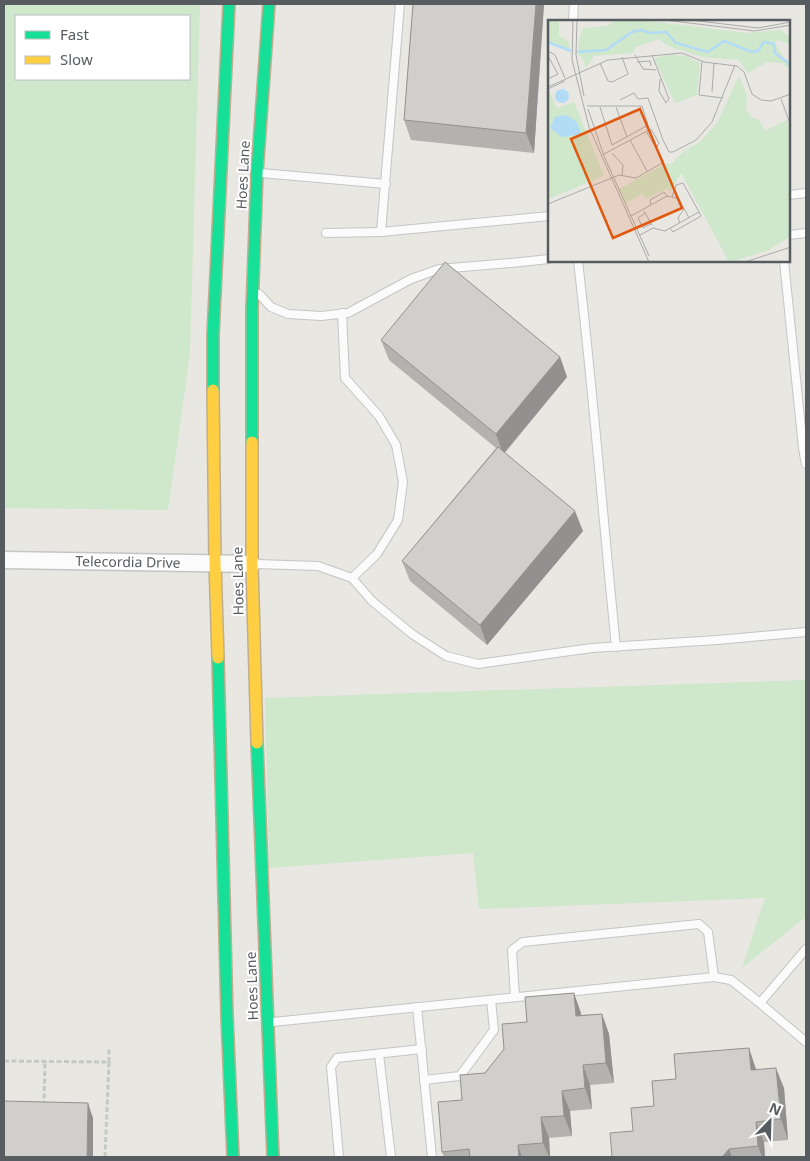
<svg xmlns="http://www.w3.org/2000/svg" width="810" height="1161" viewBox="0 0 810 1161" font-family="'Noto Sans',sans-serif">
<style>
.green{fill:#cfe7cb;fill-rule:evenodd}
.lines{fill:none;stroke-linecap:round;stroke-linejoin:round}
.lane-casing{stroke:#c4c5c4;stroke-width:10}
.street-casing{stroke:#c4c5c4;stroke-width:19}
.fast-casing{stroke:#bfaf90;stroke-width:14}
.slow-casing{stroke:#bfaf90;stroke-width:14}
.path{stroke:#c3cac6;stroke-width:3;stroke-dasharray:5 2.5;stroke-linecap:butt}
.lane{stroke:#fcfbfb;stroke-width:8}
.street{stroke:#fcfbfb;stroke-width:16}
.fast{stroke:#16e098;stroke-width:11}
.slow{stroke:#ffcf43;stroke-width:11}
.wall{fill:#b3b2af}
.shaded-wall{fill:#92918f}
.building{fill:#d0cfcc;stroke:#92918f}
.labels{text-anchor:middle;stroke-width:4;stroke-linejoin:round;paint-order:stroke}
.street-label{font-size:14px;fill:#575c61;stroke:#fff}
.inset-river{fill:none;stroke:#b2dcf6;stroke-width:2.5}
.inset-road{fill:none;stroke:#aaabaa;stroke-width:1}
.view{fill:#e15910;fill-opacity:0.15;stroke:#e15910;stroke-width:2.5}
.inset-edge{fill:none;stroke:#575c61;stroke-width:2.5}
</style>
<rect width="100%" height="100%" fill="#e8e7e2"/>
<g class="green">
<path d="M4 4H200L190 354 168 510 4 508ZM16 16H189V79H16Z"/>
<polygon points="806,680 806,917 742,968 765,898 479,909 473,853 269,868 265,698"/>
</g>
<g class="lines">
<defs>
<g id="lane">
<polyline points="400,4 381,232 549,216"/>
<polyline points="573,21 574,4"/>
<polyline points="261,173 386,184"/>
<polyline points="789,195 806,193"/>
<polyline points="326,233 381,232"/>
<polyline points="789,235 806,233"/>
<path d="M578 261C593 390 603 518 616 647"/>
<polyline points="784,261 803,448"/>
<polyline points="259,294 271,307 288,314 321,316 348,313 411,279 439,269 511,263 549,259"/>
<polyline points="342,313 345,378 379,416 396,445 403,482 398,520 377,554 352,578"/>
<polyline points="806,446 803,448 806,464"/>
<polyline points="257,564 318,566 352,578 372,601 412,634 446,656 478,664 592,648 717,640 806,632"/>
<polyline points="806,949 760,1003 806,1042"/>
<polyline points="515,997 512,950 523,942 699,924 708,932 714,977"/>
<polyline points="417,1007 432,1157"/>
<polyline points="273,1022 714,977 731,980 760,1003"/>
<polyline points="379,1054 391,1157"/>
<polyline points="424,1080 460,1076 494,1030 491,1000"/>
<polyline points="339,1157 331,1067 337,1058 422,1049"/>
</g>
<polyline id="street" points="4,560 252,564"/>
<g id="fast">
<polyline points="213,390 213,335 229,4"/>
<polyline points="252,442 252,309 257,173 269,4"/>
<polyline points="218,658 227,1016 233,1157"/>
<polyline points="257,743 273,1157"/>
</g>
<g id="slow">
<polyline points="213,390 215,563 218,658"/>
<polyline points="252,442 252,564 257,743"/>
</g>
</defs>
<use href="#lane" class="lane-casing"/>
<use href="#street" class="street-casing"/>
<use href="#fast" class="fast-casing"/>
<use href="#slow" class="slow-casing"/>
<g class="path">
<polyline points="4,1061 109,1062 109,1048"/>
<polyline points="44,1106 45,1061"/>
<polyline points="105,1157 109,1062"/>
</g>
<use href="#lane" class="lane"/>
<use href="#street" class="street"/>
<use href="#fast" class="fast"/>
<use href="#slow" class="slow"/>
</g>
<g class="wall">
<polygon points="413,4 544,4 534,153 411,140 404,120"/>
<polygon points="381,340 560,357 567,377 505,453 583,531 487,645 410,581 402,561 496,448 389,360"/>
<polygon points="581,1013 581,1015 602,1014 609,1034 614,1083 590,1085 592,1109 570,1111 572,1136 549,1138 550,1157 444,1157 442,1152 462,1100 527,1022"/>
<polygon points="756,1069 784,1088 788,1140 764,1142 765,1157 612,1157 676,1079"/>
</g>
<g class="shaded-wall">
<polygon points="536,4 544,4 534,153 526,133"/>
<polygon points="560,357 567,377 503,454 496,434"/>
<polygon points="575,511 583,531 487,645 480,625"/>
<polygon points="574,993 581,1013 583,1036 576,1016"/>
<polygon points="602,1014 609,1034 614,1083 606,1063"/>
<polygon points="749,1048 756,1069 758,1090 751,1070"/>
<polygon points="583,1065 590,1085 592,1109 585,1088"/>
<polygon points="776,1068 784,1088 788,1140 781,1119"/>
<polygon points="562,1091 570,1111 572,1136 564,1116"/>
<polygon points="88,1103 93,1118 93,1157 87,1157"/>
<polygon points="541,1117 549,1138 550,1157 549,1157 543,1143"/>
<polygon points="756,1122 764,1142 765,1157 762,1157 758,1146"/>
<polygon points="518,1145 522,1157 519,1157"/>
<polygon points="729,1149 732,1157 722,1157"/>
</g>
<g class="building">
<polygon points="413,4 536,4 526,133 404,120"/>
<polygon points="445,262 560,357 496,434 381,340"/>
<polygon points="498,447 575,511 480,625 402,561"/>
<polygon points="574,993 576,1016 602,1014 606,1063 583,1065 585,1088 562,1091 564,1116 541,1117 543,1143 518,1145 519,1157 470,1157 469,1149 442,1152 438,1102 462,1100 460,1075 485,1073 504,1049 502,1024 527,1022 525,997"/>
<polygon points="749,1048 751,1070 776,1068 781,1119 756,1122 758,1146 729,1149 722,1157 612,1157 610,1133 633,1131 631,1108 654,1106 652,1081 676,1079 674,1054"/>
<polygon points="4,1101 88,1103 87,1157 4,1157"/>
</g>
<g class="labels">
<g class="street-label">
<text transform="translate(243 175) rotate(-87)" y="5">Hoes Lane</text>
<text transform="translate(128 562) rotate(1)" y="5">Telecordia Drive</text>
<text transform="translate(238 581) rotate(-91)" y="5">Hoes Lane</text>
<text transform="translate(252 986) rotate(-92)" y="5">Hoes Lane</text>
</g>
</g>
<g transform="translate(548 20)">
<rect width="242" height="242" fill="#e8e7e2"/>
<path d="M0 0H11V16L21 22V29L0 21ZM66 0H92L198 13 232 10 242 17V24L229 20 227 23 236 38 242 43V50L234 43 219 42 200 53 191 40 154 37 120 26 111 19 88 27 85 33 46 36 38 48 34 37 30 35 31 18 36 8 60 6ZM122 35 138 36 152 43 149 75 127 83 106 38ZM191 56 199 75 198 88 202 96 211 100 217 111 239 100 243 110 242 217 219 231 181 242 133 153 121 174V168L97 179 94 174 78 183 71 169 119 143 122 145 141 126 135 140 142 127 151 123 169 103ZM1 71 9 88 26 82 56 156 0 179Z" fill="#cfe7cb"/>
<path d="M7 76a7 7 0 1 1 14 0a7 7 0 1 1-14 0ZM18 95 28 101 33 112 31 115 14 117 2 108 7 97Z" fill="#b2dcf6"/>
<path class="inset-river" d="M0 22 23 31M29 32 58 30 84 12 93 10 102 13 118 12 128 23 160 32 176 21 204 32 210 31 216 22 226 24 227 33 243 45"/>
<path class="inset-road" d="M25 0 24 40 41 107 101 242M29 0 28 35 36 76M117 0 207 11 243 5M142 0 210 8 243 2M0 31 7 35 17 58M87 35 95 49 108 50M104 35 121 79 118 83 111 71 112 59M0 36 10 54 0 59M154 41 151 75 175 78M89 42 102 41 103 46M52 43 60 61 64 62 80 54 74 37M0 67 60 40 134 33 156 42 189 46 196 52 204 74 213 80 223 81 243 74M0 69 17 61M164 72 166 43M233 79 243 106M72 80 86 73 90 79 100 78 115 120 121 132H125L148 120 164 102 187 45M39 86H94L100 105 64 125 52 87M68 87 79 117M40 89 56 136 101 236M98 111 108 128M82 120 99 151M64 133 75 145 74 155M0 184 71 155 88 158 116 142 108 128 111 123 103 109 56 134M103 185 102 180 116 172 119 176M96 191 104 205M97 193 90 198 95 208 103 204M83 196 119 176 124 177M141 198 131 179 124 177 128 165 135 163 151 192M132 203 130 198 136 189M92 215 105 208 117 211 151 192 153 196 125 212 122 208M197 242 243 227"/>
<path class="view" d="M92 89 134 188 65 218 23 119Z"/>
<rect width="242" height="242" class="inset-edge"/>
</g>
<rect width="810" height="1161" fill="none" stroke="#575c61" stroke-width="10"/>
<rect x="15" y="15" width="175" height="65" fill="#ffffff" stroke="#bcbec0"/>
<rect x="25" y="31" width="25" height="8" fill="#16e098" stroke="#bcbec0"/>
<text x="60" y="40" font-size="15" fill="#575c61">Fast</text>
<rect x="25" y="56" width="25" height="8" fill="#ffcf43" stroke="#bcbec0"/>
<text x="60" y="65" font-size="15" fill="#575c61">Slow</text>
<g transform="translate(770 1121) rotate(23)" stroke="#ffffff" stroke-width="4" paint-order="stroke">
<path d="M0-4L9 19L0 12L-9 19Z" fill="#575c61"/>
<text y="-8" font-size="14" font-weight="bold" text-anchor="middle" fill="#575c61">N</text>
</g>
</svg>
